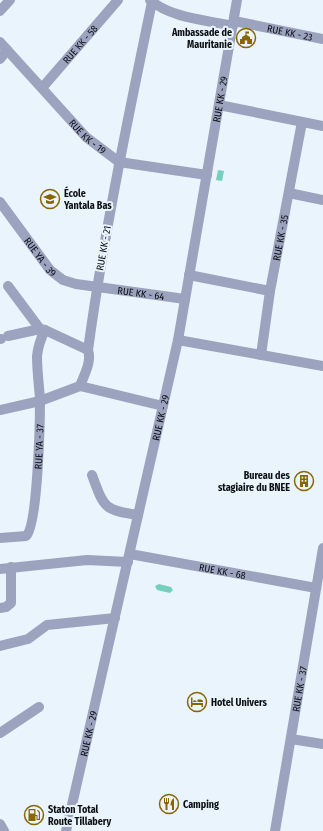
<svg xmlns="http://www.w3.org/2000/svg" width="323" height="831" viewBox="0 0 323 831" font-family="'Fira Sans Condensed',sans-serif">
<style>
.water{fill:#76cfbd}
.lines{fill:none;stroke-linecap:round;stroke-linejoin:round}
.minor{stroke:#9ca3be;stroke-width:10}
.labels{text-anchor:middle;stroke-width:4;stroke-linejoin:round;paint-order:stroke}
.poi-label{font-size:10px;font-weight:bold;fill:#0a0f13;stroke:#eaf4fc;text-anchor:start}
.street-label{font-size:10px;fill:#0a0f13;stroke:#eaf4fc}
</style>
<rect width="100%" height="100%" fill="#eaf4fc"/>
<g class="water">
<polygon points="218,170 224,171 222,181 216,180"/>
<polygon points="159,584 171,587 173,590 170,593 157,590 155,586"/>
</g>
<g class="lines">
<g class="minor">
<path d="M150 0C171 18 206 20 233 26"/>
<path d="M152 2C128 118 104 233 88 350 92 362 84 375 80 386L163 406"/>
<polyline points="0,11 10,0"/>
<path id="s1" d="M234 21 323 39"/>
<path id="s2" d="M0 42 86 137 119 162 207 175"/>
<polyline points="0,59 7,50"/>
<path id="s3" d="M42 88 118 0"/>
<polyline points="219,105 323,126"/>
<polyline points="289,193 323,200"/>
<path id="s4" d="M0 202 50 270 63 280 76 284 185 299"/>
<polyline points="189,275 270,291"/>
<polyline points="8,286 40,329 45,330 88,350"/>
<polyline points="8,336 40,329"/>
<polyline points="0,339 1,339"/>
<polyline points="178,340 323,366"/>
<path id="s5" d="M261 355 270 291 302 122"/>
<polyline points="0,410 40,401 80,386"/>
<path d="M92 475C104 507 103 510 138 515"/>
<path id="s6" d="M0 538 26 536C38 526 40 418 40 399 39 385 37 371 37 356 38 347 41 338 45 330"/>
<path id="s7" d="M130 554 316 588"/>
<polyline points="0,569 87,560 128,562"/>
<polyline points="0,608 6,607 11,603 11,567"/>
<polyline points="0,646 28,639 47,625 115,618"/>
<polyline points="0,733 39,707"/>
<polyline points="291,739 323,744"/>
<polyline points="0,824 4,831"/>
<path id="s8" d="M66 831 178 340 237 0"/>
<path id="s9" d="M275 831 323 548"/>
</g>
</g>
<defs>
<symbol id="civic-ring" viewBox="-11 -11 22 22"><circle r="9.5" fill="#eaf4fc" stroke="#886603" stroke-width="1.5"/><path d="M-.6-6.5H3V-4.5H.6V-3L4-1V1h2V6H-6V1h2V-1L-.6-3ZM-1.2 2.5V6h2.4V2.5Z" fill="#886603"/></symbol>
<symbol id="school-ring" viewBox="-11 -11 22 22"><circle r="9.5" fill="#eaf4fc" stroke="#886603" stroke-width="1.5"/><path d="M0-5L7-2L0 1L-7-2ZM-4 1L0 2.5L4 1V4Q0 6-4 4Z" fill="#886603"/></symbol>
<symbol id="building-ring" viewBox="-11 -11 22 22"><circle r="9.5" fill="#eaf4fc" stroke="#886603" stroke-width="1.5"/><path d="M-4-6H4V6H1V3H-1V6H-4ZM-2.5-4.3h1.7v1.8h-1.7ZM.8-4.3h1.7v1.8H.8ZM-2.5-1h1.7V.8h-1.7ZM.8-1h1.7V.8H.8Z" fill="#886603"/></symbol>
<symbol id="hotel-ring" viewBox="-11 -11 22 22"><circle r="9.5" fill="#eaf4fc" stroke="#886603" stroke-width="1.5"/><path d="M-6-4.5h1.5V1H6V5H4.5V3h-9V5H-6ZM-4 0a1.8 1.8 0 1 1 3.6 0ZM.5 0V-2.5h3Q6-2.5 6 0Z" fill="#886603"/></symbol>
<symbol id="restaurant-ring" viewBox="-11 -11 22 22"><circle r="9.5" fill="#eaf4fc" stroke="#886603" stroke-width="1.5"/><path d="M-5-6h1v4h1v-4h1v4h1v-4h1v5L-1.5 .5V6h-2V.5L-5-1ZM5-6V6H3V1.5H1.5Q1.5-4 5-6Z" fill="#886603"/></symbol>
<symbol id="fuel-ring" viewBox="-11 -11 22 22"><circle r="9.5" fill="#eaf4fc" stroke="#886603" stroke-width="1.5"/><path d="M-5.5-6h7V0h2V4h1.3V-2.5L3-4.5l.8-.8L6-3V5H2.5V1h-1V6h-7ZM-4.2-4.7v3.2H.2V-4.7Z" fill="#886603"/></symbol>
</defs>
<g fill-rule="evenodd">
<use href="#civic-ring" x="235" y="27" width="22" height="22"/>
<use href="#school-ring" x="39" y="188" width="22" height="22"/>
<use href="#building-ring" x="293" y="470" width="22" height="22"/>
<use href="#hotel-ring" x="186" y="691" width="22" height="22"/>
<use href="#restaurant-ring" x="158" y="793" width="22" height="22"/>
<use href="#fuel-ring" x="23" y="804" width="22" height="22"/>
</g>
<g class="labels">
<g class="poi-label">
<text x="232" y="36" text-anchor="end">Ambassade de<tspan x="232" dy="12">Mauritanie</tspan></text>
<text x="64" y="197">École<tspan x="64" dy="12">Yantala Bas</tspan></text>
<text x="290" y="479" text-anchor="end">Bureau des<tspan x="290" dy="12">stagiaire du BNEE</tspan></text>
<text x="211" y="706">Hotel Univers</text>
<text x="183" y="808">Camping</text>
<text x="48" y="813">Staton Total<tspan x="48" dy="12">Route Tillabery</tspan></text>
</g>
<g class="street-label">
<text dy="4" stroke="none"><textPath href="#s1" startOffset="57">RUE KK - 23</textPath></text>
<text dy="4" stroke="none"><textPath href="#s3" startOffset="58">RUE KK - 58</textPath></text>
<text dy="4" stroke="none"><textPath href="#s8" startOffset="748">RUE KK - 29</textPath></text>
<text dy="4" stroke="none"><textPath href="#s2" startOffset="129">RUE KK - 19</textPath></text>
<text dy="4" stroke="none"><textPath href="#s5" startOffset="119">RUE KK - 35</textPath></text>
<text transform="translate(103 248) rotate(-80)" y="4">RUE KK - 21</text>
<text dy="4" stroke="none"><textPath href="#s4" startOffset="68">RUE YA - 39</textPath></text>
<text dy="4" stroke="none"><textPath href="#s4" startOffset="180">RUE KK - 64</textPath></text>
<text dy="4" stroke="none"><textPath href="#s8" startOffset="424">RUE KK - 29</textPath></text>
<text dy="4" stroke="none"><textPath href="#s6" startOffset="117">RUE YA - 37</textPath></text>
<text dy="4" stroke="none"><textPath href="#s7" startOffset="94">RUE KK - 68</textPath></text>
<text dy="4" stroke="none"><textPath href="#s9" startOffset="144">RUE KK - 37</textPath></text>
<text dy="4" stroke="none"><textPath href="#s8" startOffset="100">RUE KK - 29</textPath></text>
</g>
</g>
</svg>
